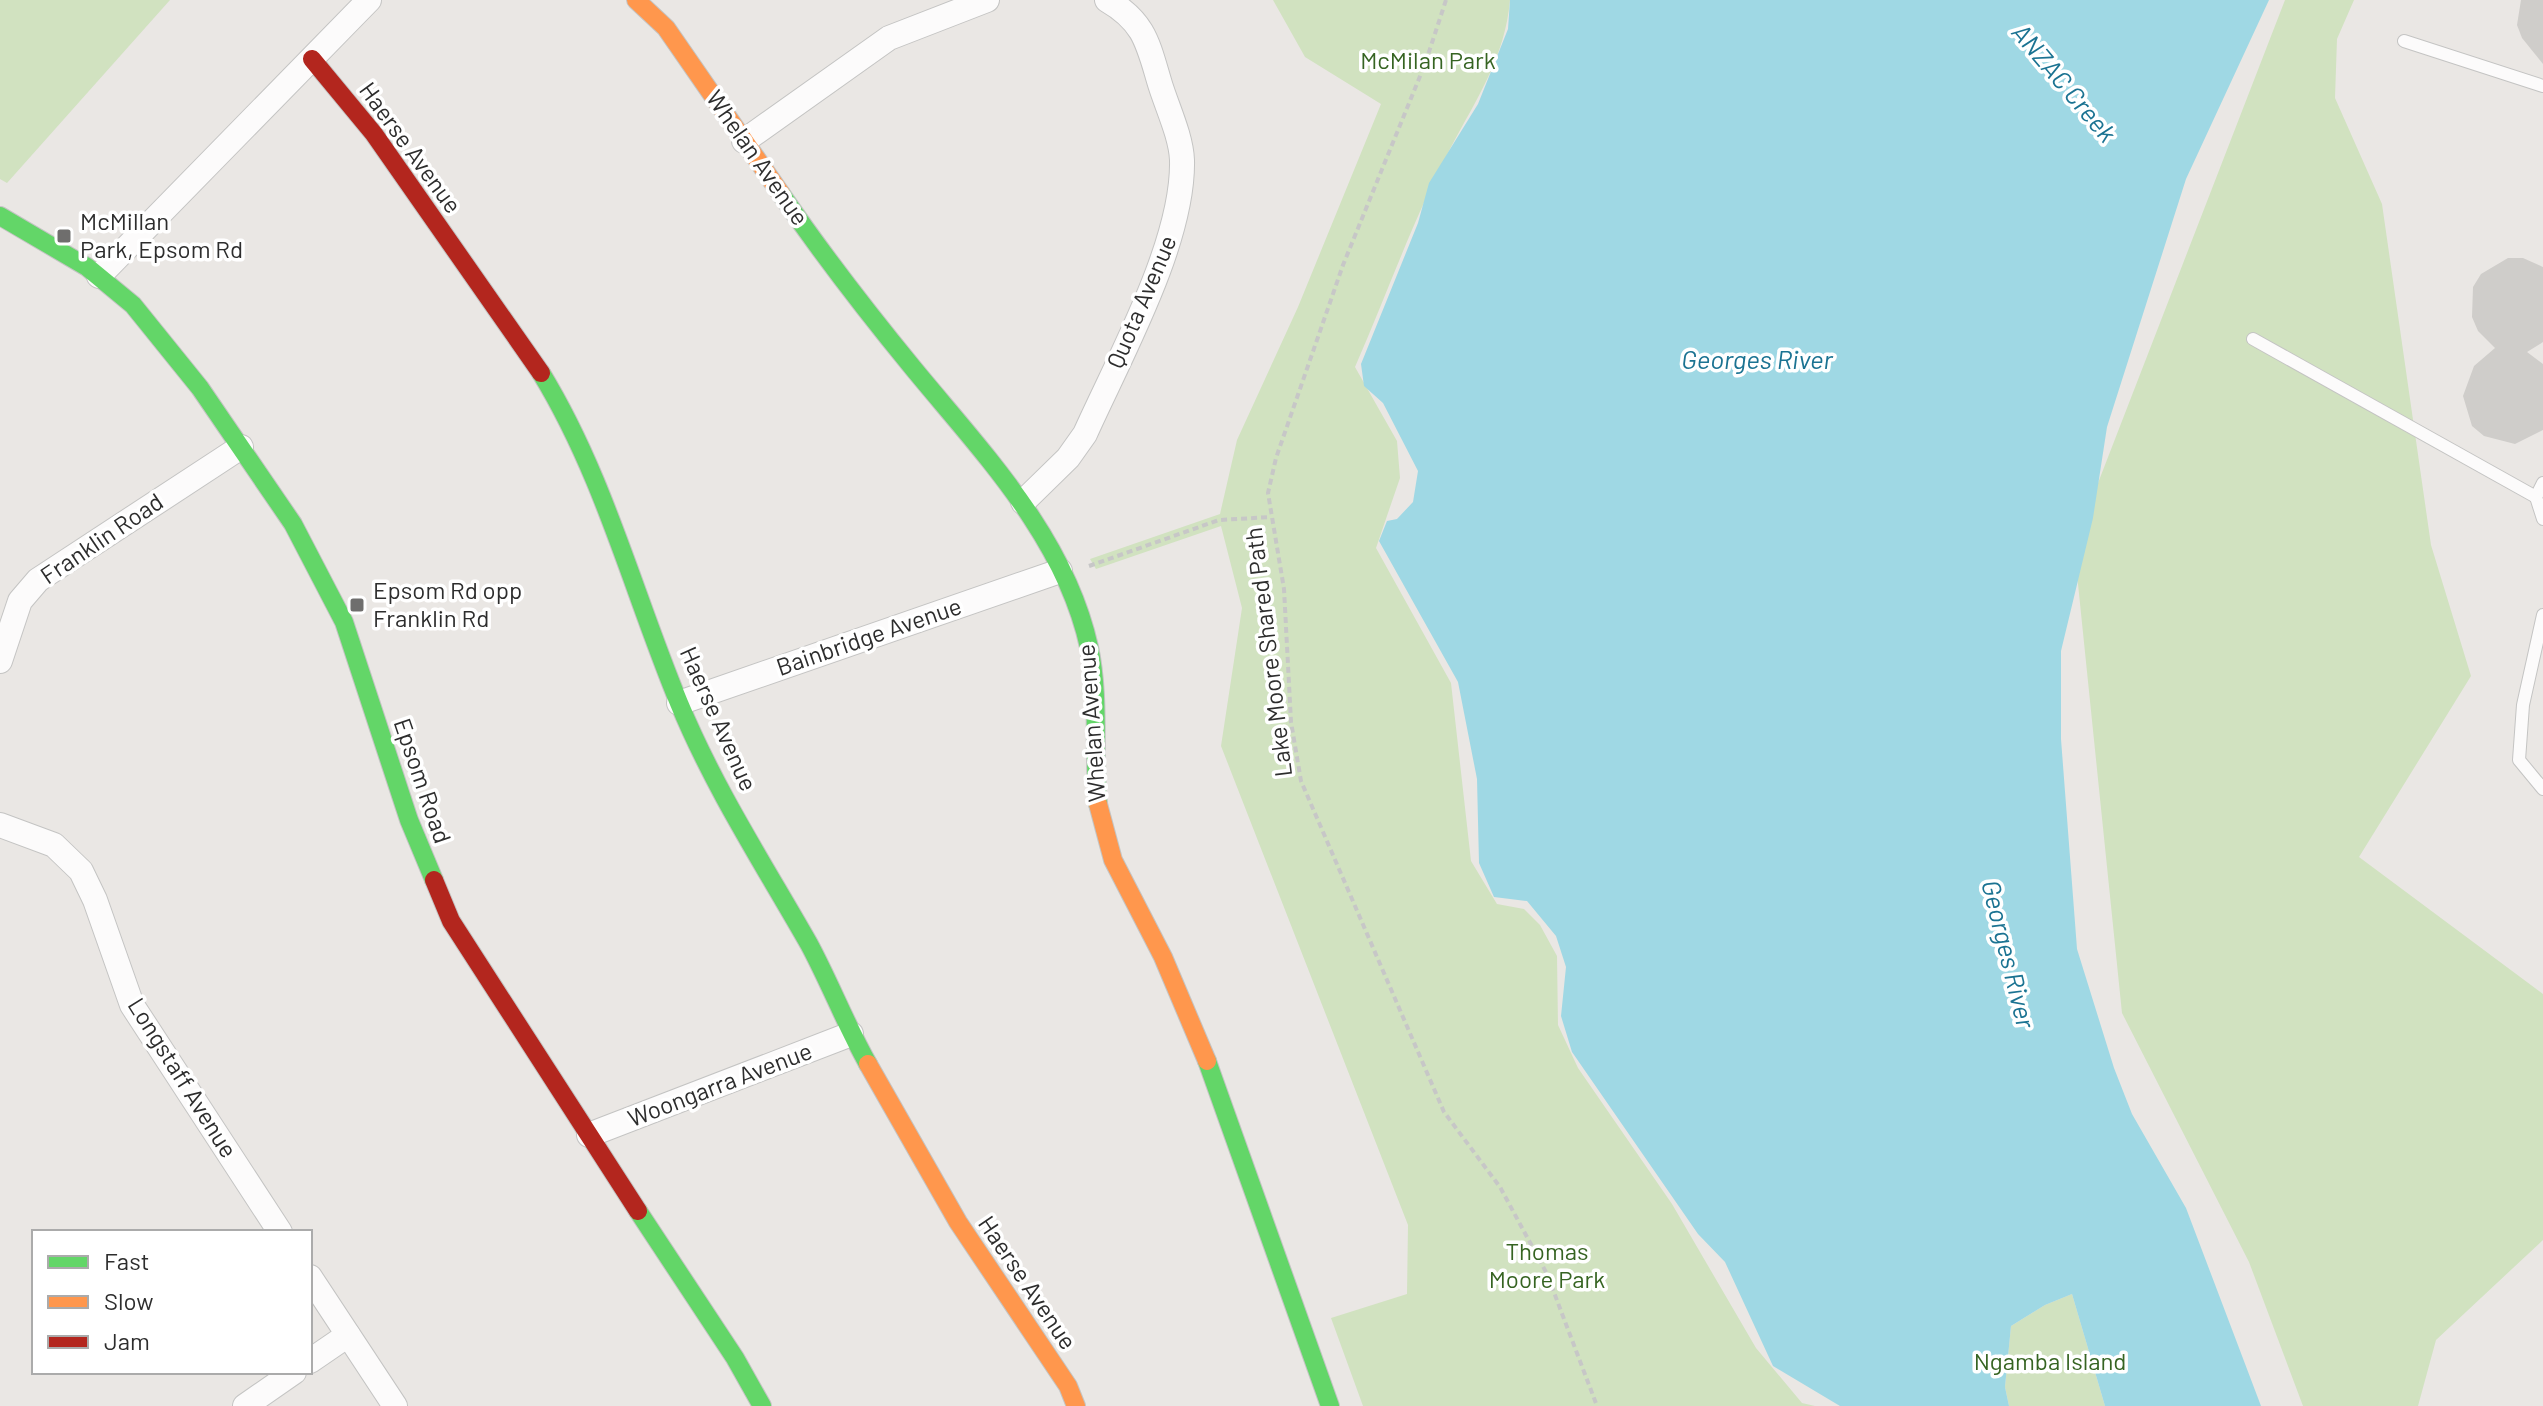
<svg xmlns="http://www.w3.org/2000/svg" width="2543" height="1406" viewBox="0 0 2543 1406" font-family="Barlow,sans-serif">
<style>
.green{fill:#d1e2c0}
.water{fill:#9fd8e4}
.building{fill:#cfcdca}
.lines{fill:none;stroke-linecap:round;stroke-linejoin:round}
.lane-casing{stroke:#c4c4c3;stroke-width:14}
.street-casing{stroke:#c4c4c3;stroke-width:26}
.fast-casing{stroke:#c4c4c3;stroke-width:20}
.slow-casing{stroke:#c4c4c3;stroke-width:20}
.jam-casing{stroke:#c4c4c3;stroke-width:20}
.path{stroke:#c7c7c7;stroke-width:4;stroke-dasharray:6 4;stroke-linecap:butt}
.lane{stroke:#fcfbfb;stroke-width:12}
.street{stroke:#fcfbfb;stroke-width:24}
.fast{stroke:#63d668;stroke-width:18}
.slow{stroke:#ff974d;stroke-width:18}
.jam{stroke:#b3261e;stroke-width:18}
.poi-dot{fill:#6f6e6d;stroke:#fff;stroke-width:3}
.labels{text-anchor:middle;stroke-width:7;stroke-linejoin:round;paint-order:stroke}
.park-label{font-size:24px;fill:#366422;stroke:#fff}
.street-label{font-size:24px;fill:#2d2d2d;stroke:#fff}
.poi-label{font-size:24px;fill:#2d2d2d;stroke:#fff;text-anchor:start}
.water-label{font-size:26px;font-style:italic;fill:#1b7392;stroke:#fff}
</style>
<rect width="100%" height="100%" fill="#eae7e4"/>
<g class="green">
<polygon points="0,0 170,0 7,183 0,179"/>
<path d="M1273 0H1510C1505 57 1477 98 1451 147 1414 217 1387 294 1355 367L1397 441 1400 478 1376 548 1451 683 1471 861 1497 904 1524 909 1540 925 1557 956 1558 1025 1578 1068 1672 1204 1756 1348 1802 1403 1815 1406H1363L1331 1318 1407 1294 1408 1225 1221 746 1242 608 1221 526 1096 569 1090 559 1220 514 1237 440 1298 307 1381 104 1305 57Z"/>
<polygon points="2285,0 2354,0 2337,39 2335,98 2382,204 2431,545 2471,676 2359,857 2543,994 2543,1240 2436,1340 2418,1406 2303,1406 2249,1262 2122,1013 2074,545"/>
<polygon points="2072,1294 2105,1406 2009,1406 2005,1387 2011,1326 2045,1305"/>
</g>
<polygon class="water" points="1510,0 2269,0 2186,179 2107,427 2093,518 2061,651 2061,739 2077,949 2114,1068 2132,1114 2186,1208 2261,1406 2105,1406 2072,1294 2045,1305 2011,1326 2005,1387 2009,1406 1840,1406 1773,1366 1725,1262 1698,1234 1572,1052 1561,1016 1566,967 1556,936 1527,901 1494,897 1479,863 1477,779 1458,682 1379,541 1387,521 1397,519 1413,502 1418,471 1383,403 1364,386 1361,364 1418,223 1429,183 1478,104 1508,29"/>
<g class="building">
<polygon points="2521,0 2543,0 2543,64 2522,38 2517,25"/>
<polygon points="2508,258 2523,258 2543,267 2543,342 2527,352 2543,364 2543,430 2515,444 2484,436 2472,426 2463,396 2474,366 2495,348 2478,331 2472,317 2473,287 2481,274"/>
</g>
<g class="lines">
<defs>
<g id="lane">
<polyline points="2404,41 2543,86"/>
<polyline points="2253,339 2536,497"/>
<polyline points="2543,483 2536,497 2543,519"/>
<polyline points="2543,615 2523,705 2519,760 2543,789"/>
</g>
<g id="street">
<polyline points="744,141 889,38 987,0"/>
<polyline points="99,276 369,0"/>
<path d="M1023 502 1068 458 1085 434C1119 358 1184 242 1182 160 1181 136 1167 107 1160 84 1148 44 1145 22 1107 0"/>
<polyline points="0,661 20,601 38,580 241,447"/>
<polyline points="679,703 1060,571"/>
<polyline points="0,825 54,845 81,871 95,900 132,1005 280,1232"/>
<polyline points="589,1135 851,1034"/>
<polyline points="310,1277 395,1406"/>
<polyline points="310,1361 348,1335"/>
<polyline points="245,1406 294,1372"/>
</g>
<g id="fast">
<path d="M781 194C823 255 867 312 913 368 982 452 1065 537 1089 647 1100 698 1093 752 1098 804"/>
<polyline points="0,216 87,267 133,305 200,388 293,524 344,622 409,820 434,880"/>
<path d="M541 373C604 476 633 592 679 703 714 788 764 865 809 944 830 983 846 1025 868 1064"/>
<polyline points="1207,1061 1330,1406"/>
<polyline points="638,1211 735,1358 762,1406"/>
</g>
<g id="slow">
<polyline points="636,0 666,28 781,194"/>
<polyline points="1098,804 1113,860 1163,957 1207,1061"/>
<polyline points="868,1064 958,1222 1068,1386 1076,1406"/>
</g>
<g id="jam">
<polyline points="312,59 374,134 541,373"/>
<polyline points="434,880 451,921 638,1211"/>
</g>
</defs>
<use href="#lane" class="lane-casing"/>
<use href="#street" class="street-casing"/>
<use href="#fast" class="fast-casing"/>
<use href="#slow" class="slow-casing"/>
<use href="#jam" class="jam-casing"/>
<g class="path">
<polyline points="1446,0 1425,64 1343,265 1276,458 1268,493 1284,589 1291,722 1301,781 1444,1112 1500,1187 1547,1274 1597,1406"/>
<polyline points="1089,566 1219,520 1271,517"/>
</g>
<use href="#lane" class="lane"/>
<use href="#street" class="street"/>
<use href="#fast" class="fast"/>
<use href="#slow" class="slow"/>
<use href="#jam" class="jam"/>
</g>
<g class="poi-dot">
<rect x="56" y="228" width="16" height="16" rx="4"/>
<rect x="349" y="597" width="16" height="16" rx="4"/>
</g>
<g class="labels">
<g class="park-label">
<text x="1428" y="69">McMilan Park</text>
<text x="1547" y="1260">Thomas<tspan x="1547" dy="28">Moore Park</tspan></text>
<text x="2050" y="1370">Ngamba Island</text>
</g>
<g class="street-label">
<text transform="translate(410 148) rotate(54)" y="8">Haerse Avenue</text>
<text transform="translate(757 158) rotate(55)" y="8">Whelan Avenue</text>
<text transform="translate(1142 302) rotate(-67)" y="8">Quota Avenue</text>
<text transform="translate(102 539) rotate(-34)" y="8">Franklin Road</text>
<text transform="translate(869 637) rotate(-19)" y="8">Bainbridge Avenue</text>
<text transform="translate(1269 652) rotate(-97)" y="8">Lake Moore Shared Path</text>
<text transform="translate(718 719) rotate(66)" y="8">Haerse Avenue</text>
<text transform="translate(1092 723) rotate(-94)" y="8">Whelan Avenue</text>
<text transform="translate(422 781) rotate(71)" y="8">Epsom Road</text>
<text transform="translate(182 1078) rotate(58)" y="8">Longstaff Avenue</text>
<text transform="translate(720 1085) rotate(-21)" y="8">Woongarra Avenue</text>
<text transform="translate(1027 1283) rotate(56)" y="8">Haerse Avenue</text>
</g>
<g class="poi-label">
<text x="80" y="230">McMillan<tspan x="80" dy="28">Park, Epsom Rd</tspan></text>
<text x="373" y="599">Epsom Rd opp<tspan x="373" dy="28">Franklin Rd</tspan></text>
</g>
<g class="water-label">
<text transform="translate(2064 83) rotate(50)" y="9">ANZAC Creek</text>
<text x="1757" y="369">Georges River</text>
<text transform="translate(2008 954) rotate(76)" y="9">Georges River</text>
</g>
</g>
<rect x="32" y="1230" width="280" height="144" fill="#ffffff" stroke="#ababab" stroke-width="2"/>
<rect x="48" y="1256" width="40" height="12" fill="#63d668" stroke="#ababab" stroke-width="2"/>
<text x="104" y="1270" font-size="24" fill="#2d2d2d">Fast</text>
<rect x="48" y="1296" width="40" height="12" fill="#ff974d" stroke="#ababab" stroke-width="2"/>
<text x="104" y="1310" font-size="24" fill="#2d2d2d">Slow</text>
<rect x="48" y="1336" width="40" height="12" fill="#b3261e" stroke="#ababab" stroke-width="2"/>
<text x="104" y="1350" font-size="24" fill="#2d2d2d">Jam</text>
</svg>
